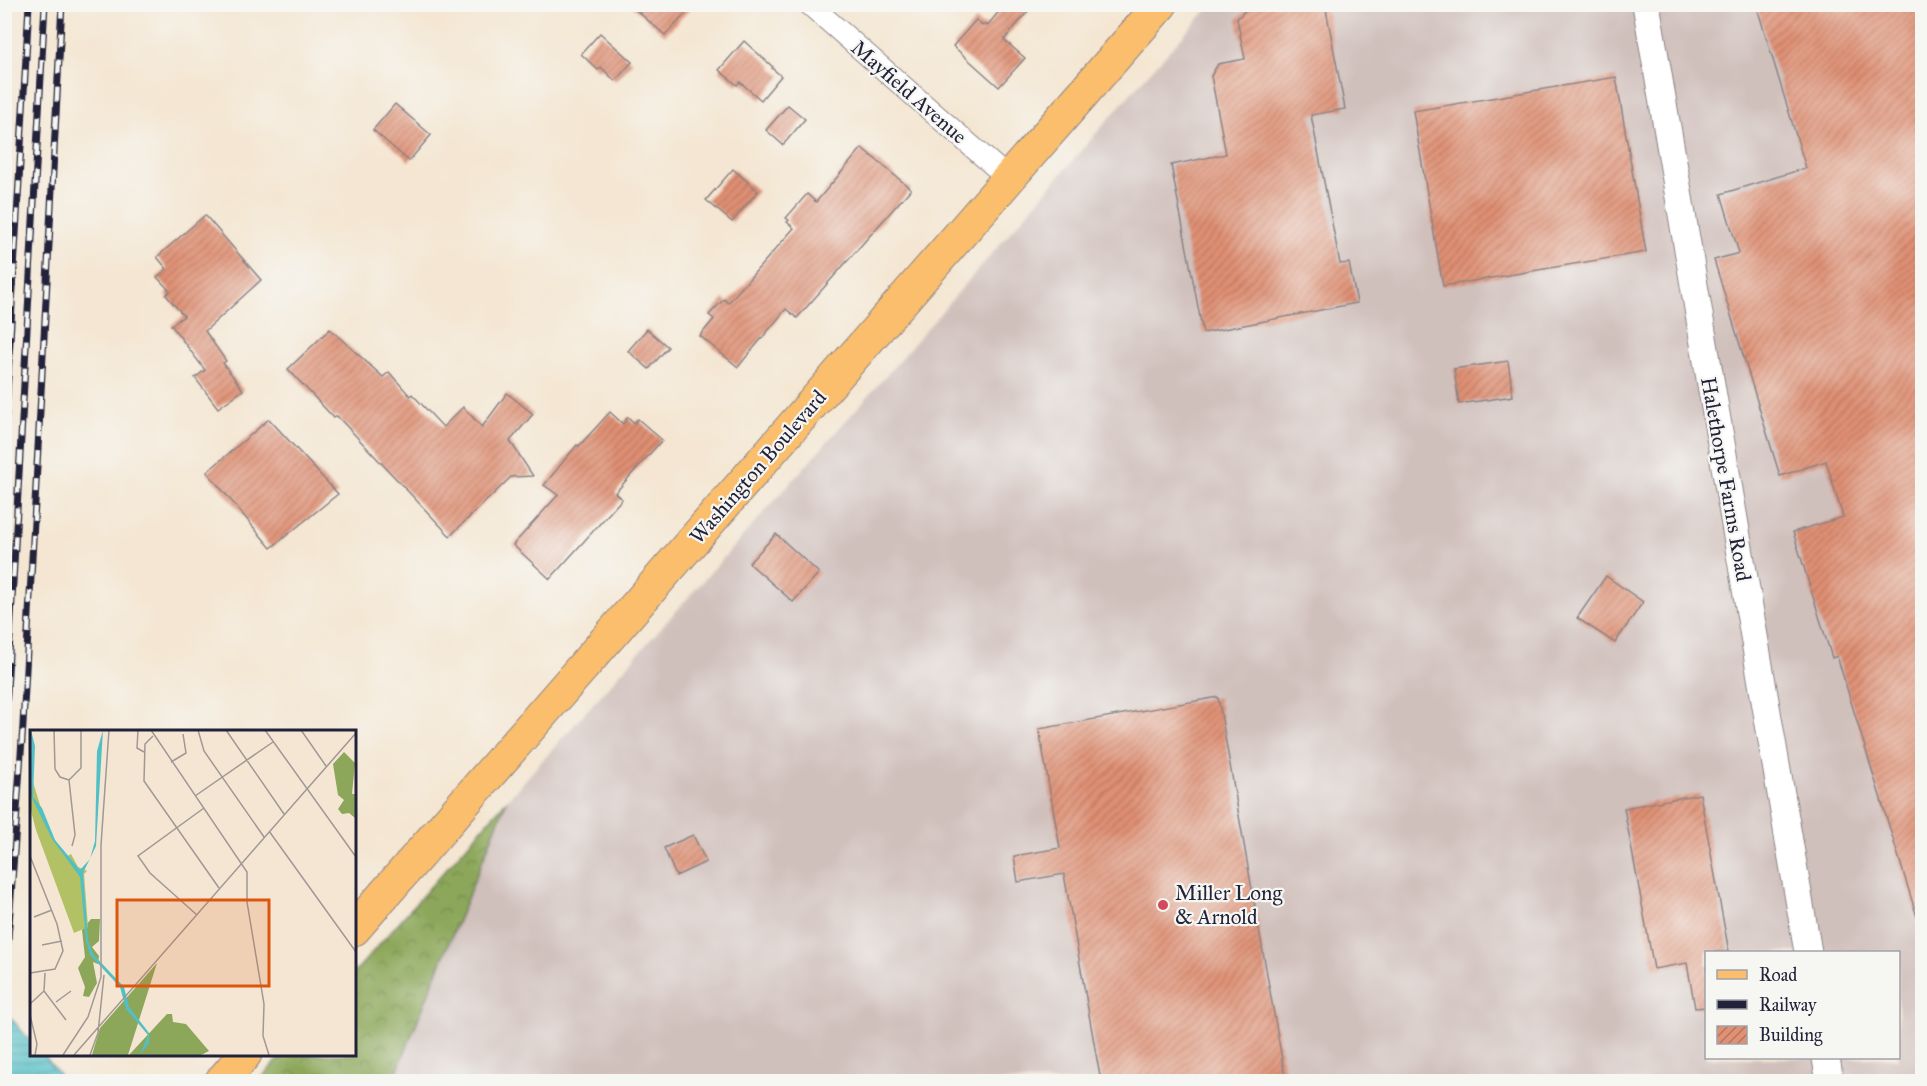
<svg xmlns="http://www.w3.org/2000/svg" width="1927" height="1086" viewBox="0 0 1927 1086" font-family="'IM FELL Great Primer',serif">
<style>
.industrial{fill:#d0c0bc;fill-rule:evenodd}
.forest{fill:url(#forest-crowns);stroke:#57644a;stroke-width:1.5}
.water{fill:url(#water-rules);stroke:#3a7080;stroke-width:1.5}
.building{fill:url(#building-hatch)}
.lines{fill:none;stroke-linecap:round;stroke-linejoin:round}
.minor-casing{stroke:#8b8486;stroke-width:23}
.tertiary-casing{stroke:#8b8486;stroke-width:29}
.primary-casing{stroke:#8b8486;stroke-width:35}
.minor{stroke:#fff;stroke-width:21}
.tertiary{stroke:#fff;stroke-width:27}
.primary{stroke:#fabe6d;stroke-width:33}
.rail-casing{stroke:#22223b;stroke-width:7}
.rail{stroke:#f6f6f2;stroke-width:4.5;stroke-dasharray:14;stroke-linecap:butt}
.poi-dot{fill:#d1495b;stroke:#f6f6f2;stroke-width:2}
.labels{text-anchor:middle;stroke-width:4.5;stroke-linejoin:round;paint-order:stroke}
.street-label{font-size:21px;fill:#22223b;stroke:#f6f6f2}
.poi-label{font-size:21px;fill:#22223b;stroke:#f6f6f2;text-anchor:start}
.inset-road{fill:none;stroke:#a09896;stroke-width:1.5}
.view{fill:#de560e;fill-opacity:0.15;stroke:#de560e;stroke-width:3}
.inset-edge{fill:none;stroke:#22223b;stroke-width:3}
</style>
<defs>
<pattern id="forest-crowns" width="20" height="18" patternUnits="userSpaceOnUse" patternTransform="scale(1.5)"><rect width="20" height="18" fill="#8ca75a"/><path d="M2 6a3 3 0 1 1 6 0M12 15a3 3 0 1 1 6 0" fill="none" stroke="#72884c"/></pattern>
<pattern id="water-rules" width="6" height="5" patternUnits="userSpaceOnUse" patternTransform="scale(1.5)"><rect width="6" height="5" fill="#51bfc6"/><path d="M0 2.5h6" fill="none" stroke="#439ba2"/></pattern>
<pattern id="building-hatch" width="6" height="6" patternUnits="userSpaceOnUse" patternTransform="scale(1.5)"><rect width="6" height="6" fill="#e09073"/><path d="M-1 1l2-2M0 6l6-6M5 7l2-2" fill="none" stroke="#b57560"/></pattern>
</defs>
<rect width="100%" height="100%" fill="#f6f6f2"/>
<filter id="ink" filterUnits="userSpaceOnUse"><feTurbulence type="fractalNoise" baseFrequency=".0167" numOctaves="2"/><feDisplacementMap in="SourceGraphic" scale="12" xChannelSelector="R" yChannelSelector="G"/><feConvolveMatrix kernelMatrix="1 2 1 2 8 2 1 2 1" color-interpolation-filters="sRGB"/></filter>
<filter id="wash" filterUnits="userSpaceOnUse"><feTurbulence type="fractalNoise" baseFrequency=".008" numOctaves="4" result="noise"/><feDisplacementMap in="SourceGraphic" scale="24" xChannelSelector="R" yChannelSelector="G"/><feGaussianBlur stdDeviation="1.35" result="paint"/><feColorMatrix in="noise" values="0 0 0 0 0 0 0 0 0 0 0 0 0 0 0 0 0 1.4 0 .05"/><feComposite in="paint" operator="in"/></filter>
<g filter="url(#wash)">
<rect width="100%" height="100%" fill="#f4e6d2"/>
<path class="industrial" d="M1211 5H1922V1081L393 1082 507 800 885 377 1138 85ZM1706 952H1898V1058H1706Z"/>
<polygon class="forest" points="507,800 393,1081 259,1081 282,1055 354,1054 354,973"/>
<polygon class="water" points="5,1011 31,1042 32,1054 44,1055 64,1081 16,1081 5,1071"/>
<g id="blocks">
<g class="building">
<polygon points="629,4 695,4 665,35"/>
<polygon points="1005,4 1034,4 1004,40 1025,58 999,87 953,46 976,20 983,26 985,24 987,26"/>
<polygon points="1251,4 1325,4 1345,109 1311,115 1340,264 1349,263 1357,303 1203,333 1171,165 1226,154 1211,76 1218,64 1245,59 1237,19"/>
<polygon points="1756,4 1923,4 1923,916 1917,917 1837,656 1832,658 1793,532 1843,517 1826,461 1780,476 1714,260 1739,253 1721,194 1806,168"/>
<polygon points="600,33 632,62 615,81 601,67 598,70 581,54"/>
<polygon points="744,41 773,67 772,68 781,76 761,100 740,82 737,85 719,70"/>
<polygon points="1616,77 1646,252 1443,286 1413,111"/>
<polygon points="395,104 431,135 409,161 373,130"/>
<polygon points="788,105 805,119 783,145 766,130"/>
<polygon points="862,148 911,189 797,318 786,309 738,367 700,336 714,319 709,315 724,299 728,303 794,228 787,222 789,220 786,218 807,194 816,202"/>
<polygon points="733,169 758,191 732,222 706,200"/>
<polygon points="205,215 261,280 205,331 226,361 223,363 243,390 218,408 195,378 205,370 171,325 184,316 166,295 170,291 157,277 167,269 157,257"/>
<polygon points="330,329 383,377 389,372 410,396 412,394 443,427 463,407 482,427 507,393 533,414 510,441 533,476 511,477 450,536 337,416 334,418 288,369"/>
<polygon points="647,329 668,347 649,369 628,351"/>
<polygon points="1508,361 1513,396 1459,404 1454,369"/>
<polygon points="610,412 623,424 628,417 634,423 638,419 662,440 615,493 622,499 550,579 513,545 558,495 544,485 577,445 579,446"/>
<polygon points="269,419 338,494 271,548 207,472"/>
<polygon points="776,534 819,573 793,602 749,563"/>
<polygon points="1606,576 1643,602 1615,643 1577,618"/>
<polygon points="1218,697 1286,1082 1101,1082 1064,874 1018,882 1014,856 1060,848 1039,729"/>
<polygon points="1700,794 1729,952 1707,952 1707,1007 1695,1008 1687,963 1654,969 1624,808"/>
<polygon points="693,835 706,862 676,876 664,848"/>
</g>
</g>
</g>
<g filter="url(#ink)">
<use href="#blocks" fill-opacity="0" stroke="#8b8486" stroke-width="1.5"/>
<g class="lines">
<defs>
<polyline id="minor" points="809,4 1009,179"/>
<g id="tertiary">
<polyline points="1646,4 1808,952"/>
<polyline points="1826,1058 1830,1082"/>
</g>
<g id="primary">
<polyline points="354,929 1161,4"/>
<polyline points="221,1082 245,1054"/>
</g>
</defs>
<use href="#minor" class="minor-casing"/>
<use href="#tertiary" class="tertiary-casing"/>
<use href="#primary" class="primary-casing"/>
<use href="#minor" class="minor"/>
<use href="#tertiary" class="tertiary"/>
<use href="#primary" class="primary"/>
<defs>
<g id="rail">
<polyline points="4,447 29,4"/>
<polyline points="4,745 45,4"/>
<polyline points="4,996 23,725 62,4"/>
</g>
</defs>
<use href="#rail" class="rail-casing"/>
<use href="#rail" class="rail"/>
</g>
</g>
<circle class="poi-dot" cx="1163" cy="905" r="6"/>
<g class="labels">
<g class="street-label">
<text transform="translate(909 92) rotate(41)" y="7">Mayfield Avenue</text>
<text transform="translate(758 467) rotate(-49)" y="7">Washington Boulevard</text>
<text transform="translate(1726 479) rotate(80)" y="7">Halethorpe Farms Road</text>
</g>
<g class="poi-label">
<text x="1175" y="900">Miller Long<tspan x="1175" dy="24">&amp; Arnold</tspan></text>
</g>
</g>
<g transform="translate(30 730)">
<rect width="326" height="326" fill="#f4e6d2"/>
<path d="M314 22 325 33 322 64H325V88L319 83 312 84 308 79 314 70 308 65 303 34ZM61 189H70L69 211 62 217 69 226 68 234 63 232 67 253 59 267 53 266 55 257 48 238 55 227 52 200ZM127 233 98 325H62L70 298ZM137 284H142L143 292 156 294 179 321 171 325H99Z" fill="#8ca75a"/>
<path d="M3 52 17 98 36 127 41 124 48 137 57 141 54 144 58 197 44 203 6 100 0 77V53Z" fill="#b1c164"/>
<path d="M1 0 5 16 3 67 12 78 25 110 50 140 60 129 65 111 67 21 73 0 66 116 53 143 58 210 63 224 94 257 99 277 119 303V313L110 325 118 305 96 279 90 257 60 225 56 211 50 147 22 109 0 64Z" fill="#51bfc6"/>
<path class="inset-road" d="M24 0 25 39 30 47 39 50M108 0 107 18 114 22M121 0 217 142V172L234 274 233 306 239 325M168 0 174 21 234 107M196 0 254 84M235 0 326 127M271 0 296 36M123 6 115 14 114 51 189 158M141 32 156 23 153 4M39 50 45 105 42 116M39 50 51 38V0M165 66 243 12M239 101 326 222M0 126 27 194 33 221 25 239 0 243M167 185 120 143 108 126 174 78M4 187 22 180M12 215 32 211M14 261 36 290M26 272 41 261M0 274 14 261 15 243M0 285 7 314 5 325M33 325 58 287 71 247V115L79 0M44 325 326 3M60 325 68 303 74 245"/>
<path class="view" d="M87 170H239V256H87Z"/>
<rect width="326" height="326" class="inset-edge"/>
</g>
<rect width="1927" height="1086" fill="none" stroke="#f6f6f2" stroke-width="24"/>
<rect x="1705" y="951" width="195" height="108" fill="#f6f6f2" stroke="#a1a1a9" stroke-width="1.5"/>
<rect x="1717" y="970" width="30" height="9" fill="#fabe6d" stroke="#a1a1a9" stroke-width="1.5"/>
<text x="1759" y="981" font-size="18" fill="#22223b">Road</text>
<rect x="1717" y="1000" width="30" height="9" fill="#22223b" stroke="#a1a1a9" stroke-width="1.5"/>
<text x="1759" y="1011" font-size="18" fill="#22223b">Railway</text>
<rect x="1717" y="1026" width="30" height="18" fill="url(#building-hatch)" stroke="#a1a1a9" stroke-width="1.5"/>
<text x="1759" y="1041" font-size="18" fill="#22223b">Building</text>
</svg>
